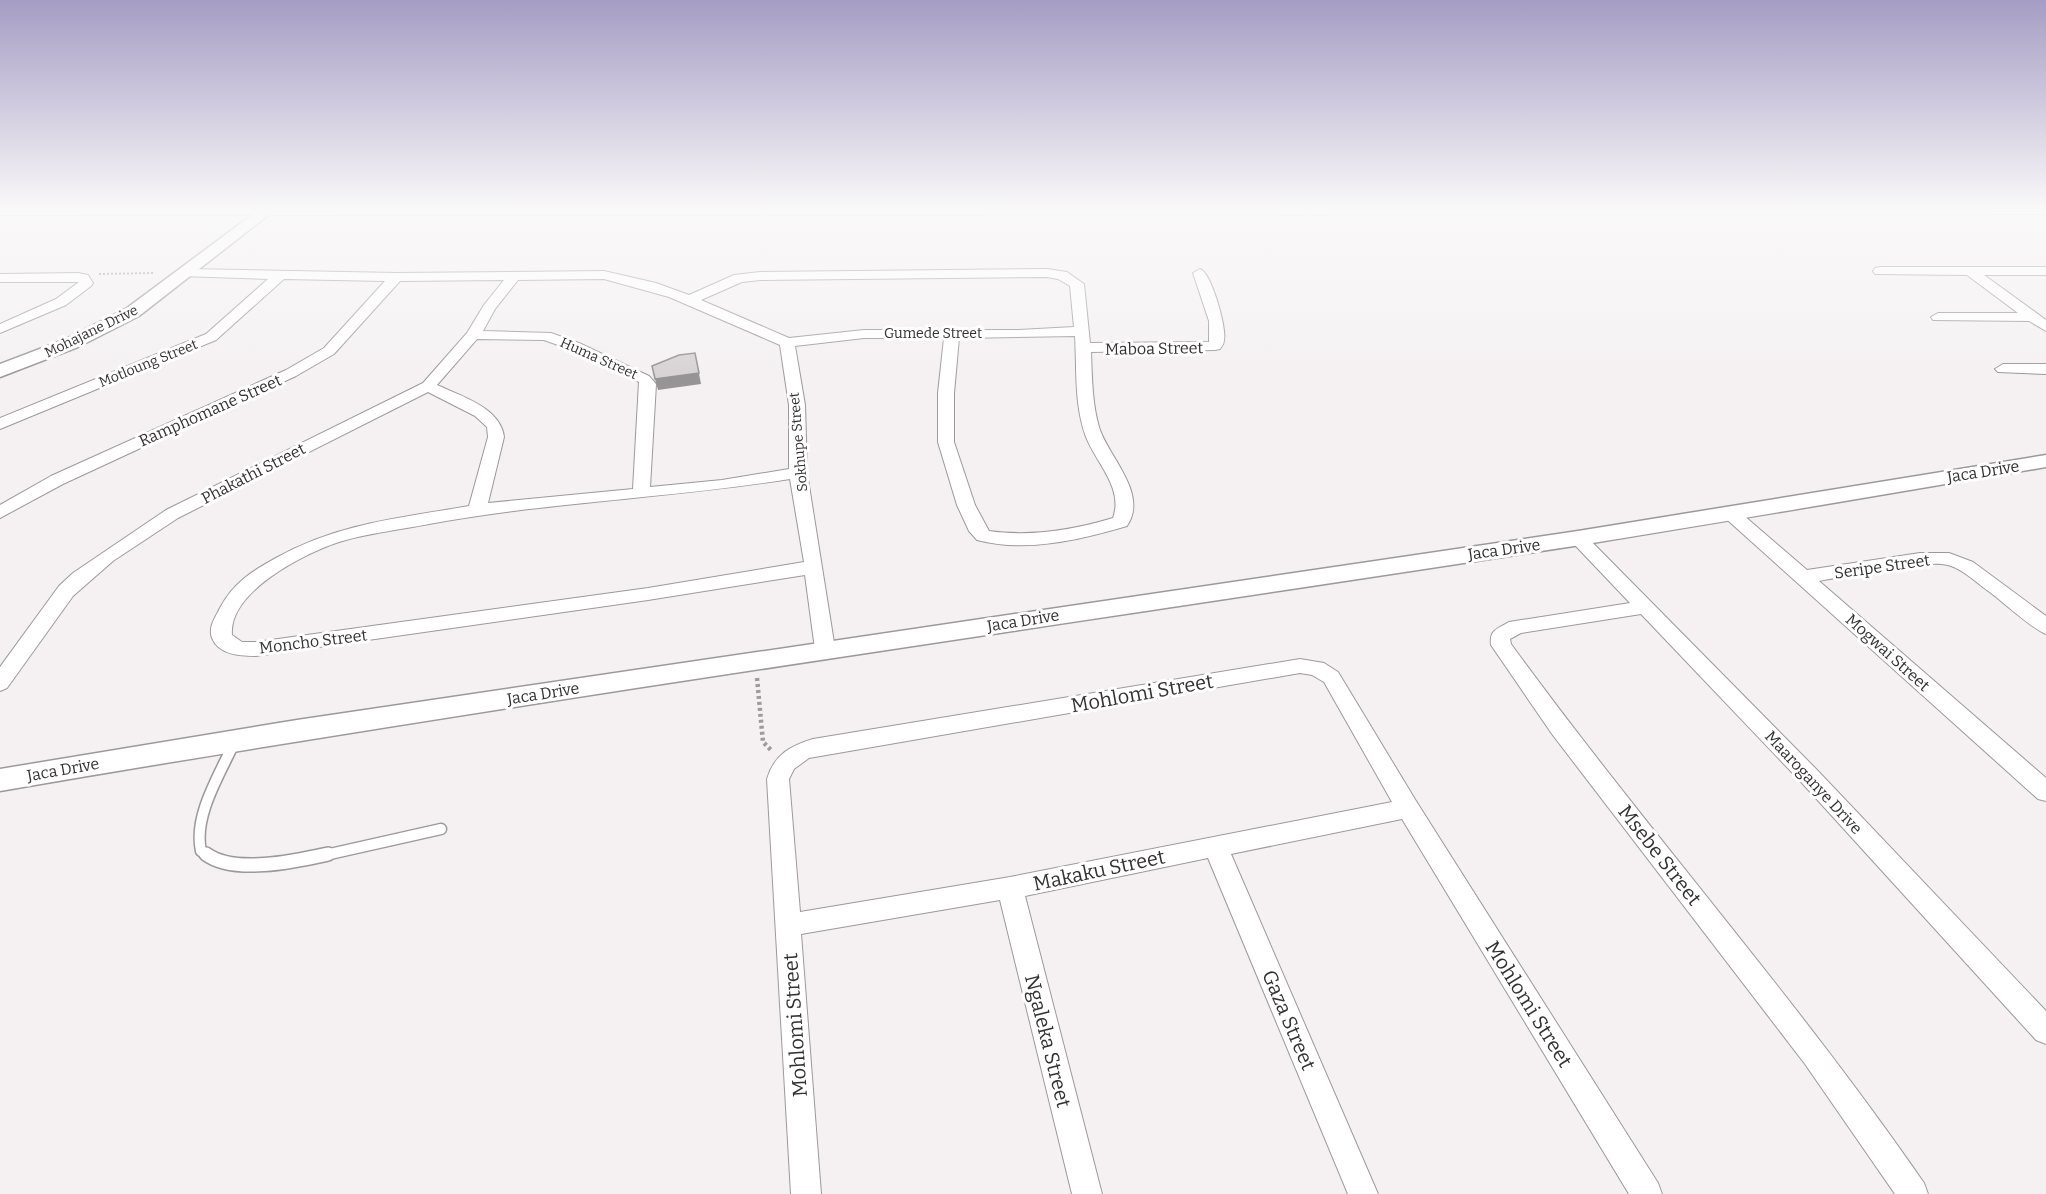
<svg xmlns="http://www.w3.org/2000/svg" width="2046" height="1194" viewBox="0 0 2046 1194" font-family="Bitter,serif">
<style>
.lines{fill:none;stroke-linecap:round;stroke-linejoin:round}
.service-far1-casing{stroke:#9c9999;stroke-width:13}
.service-casing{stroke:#9c9999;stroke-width:16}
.minor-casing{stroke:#9c9999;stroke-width:2}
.tertiary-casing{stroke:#9c9999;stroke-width:3}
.path-far1{stroke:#9f9b9c;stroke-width:2;stroke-dasharray:2 2;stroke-linecap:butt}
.path{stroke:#9f9b9c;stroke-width:4.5;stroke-dasharray:3 3;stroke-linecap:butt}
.service-far1{stroke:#fff;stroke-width:10}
.service{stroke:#fff;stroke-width:13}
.minor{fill:#fff;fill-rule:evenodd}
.tertiary{fill:#fff;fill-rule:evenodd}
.shaded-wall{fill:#969494}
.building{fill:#d7d3d4;stroke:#969494;stroke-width:1.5}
.labels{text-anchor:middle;stroke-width:6;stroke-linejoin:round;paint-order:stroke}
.far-street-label{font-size:14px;fill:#323030;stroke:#fff}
.street-label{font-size:16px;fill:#323030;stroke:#fff}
.near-street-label{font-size:20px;fill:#323030;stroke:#fff}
</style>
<rect width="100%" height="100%" fill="#f5f1f2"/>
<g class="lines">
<defs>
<g id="service-far1">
<path d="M208 856 201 851C193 816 220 774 234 743"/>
<polyline points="321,856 441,829"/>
</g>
<path id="service" d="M206 854C234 875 296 861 328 854"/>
<g id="minor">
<polygon points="0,209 2046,209 2046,214 0,215"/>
<polygon points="1880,267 2046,267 2046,275 1984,275 2046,320 2046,331 2029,321 1933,320 1931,317 1938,313 2018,313 1967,275 1875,274 1873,271 1875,268"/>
<path d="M185 269 396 273 604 271 656 283 689 295 734 275 760 272 1047 269 1067 272 1084 284 1090 343 1209 342V321L1193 273 1200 269C1211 272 1227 328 1224 340 1224 344 1222 346 1220 349L1215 350 1091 352C1092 377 1092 403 1099 427 1108 457 1149 493 1127 526 1079 540 1026 553 977 540L969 531 957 505 938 442V393L944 338H864L795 346 805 405 807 473 835 649 832 654 825 656 818 654 815 649 805 575 648 600 256 656C241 656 219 655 212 638 208 627 215 618 220 608 233 583 252 571 276 558 339 523 400 518 469 506L488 437 487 427 475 416 428 392 178 518 113 561 73 596 7 688 0 691V667L59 586 73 573 166 510 423 383 467 333 484 305 504 280 400 281 334 354 296 376 63 484 0 518V505L51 476 286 370 324 348 385 281 284 279 216 340 0 429V418L206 334 268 279 180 276 178 273ZM1047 277 1058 279 1070 286 1074 327 1019 330H864L789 338 701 300 742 282 760 280ZM604 279 669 297 780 345 789 405V469L722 480 650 487 656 384 649 376 579 343 551 333 483 331 495 309 518 280ZM1075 336C1077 369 1074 405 1086 437 1096 463 1124 488 1113 518 1073 530 1031 537 989 531L975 505 954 442V393L959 338ZM477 339 544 340 569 349 639 382 633 489 488 503 504 437C501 408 461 396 437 385ZM790 479 804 562 648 588 256 642H242L232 635C228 592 305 553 339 542 368 533 399 530 429 524 548 502 670 498 790 479Z"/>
<polygon points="78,273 88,275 93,283 91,286 66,305 0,333 0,324 56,299 79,282 0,282 0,274"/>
<polygon points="2003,364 2046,364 2046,374 1998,372 1995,369"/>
<path d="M1729 507 1735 508 1807 570 1920 553H1949L1973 562 2046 616V634C2035 631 2003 602 1991 593 1978 584 1963 569 1948 565 1922 559 1848 576 1819 581L2046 778V801L2038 799 1723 516 1720 512 1723 508Z"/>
<path d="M1578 532 1584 534 1818 771 2046 1011V1044L2036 1040 1802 783 1641 614 1521 633 1510 639 1511 644C1644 827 1795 996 1924 1183L1928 1194H1895L1805 1064 1552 734 1491 645C1489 630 1497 629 1509 622L1630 603 1572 542 1569 538 1572 534Z"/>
<path d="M1300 659 1324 663 1338 672 1416 801 1658 1183 1662 1194H1629L1402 819 1231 854 1378 1194H1348L1208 858 1025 896 1102 1194H1072L1000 900 801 934 821 1194H791L767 779C774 755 790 746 813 739ZM1300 673 1312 675 1324 682 1392 802 1010 877 800 912 789 779 794 769 809 758Z"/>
</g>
<g id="tertiary">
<polygon points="260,209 276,209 139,316 78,347 0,377 0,364 66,339 127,308"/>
<path d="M2046 455V467C1889 493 1731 521 1574 546 1049 627 523 701 0 791V769L297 720 1578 531Z"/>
</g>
</defs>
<use href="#service-far1" class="service-far1-casing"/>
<use href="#service" class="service-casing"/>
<use href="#minor" class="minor-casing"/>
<use href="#tertiary" class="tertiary-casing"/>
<polyline class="path-far1" points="99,274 155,273"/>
<polyline class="path" points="757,678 763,742 772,751"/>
<use href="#service-far1" class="service-far1"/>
<use href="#service" class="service"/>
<use href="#minor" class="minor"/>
<use href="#tertiary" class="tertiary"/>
</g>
<polygon class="shaded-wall" points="695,353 701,384 658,390 655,379"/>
<polygon class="building" points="695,353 699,373 655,379 652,366 679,355"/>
<linearGradient id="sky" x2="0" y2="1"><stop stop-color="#a59dc4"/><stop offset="0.56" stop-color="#faf9f9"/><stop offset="1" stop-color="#faf9f9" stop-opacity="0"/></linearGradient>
<rect width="2046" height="376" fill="url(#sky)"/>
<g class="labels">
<g class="far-street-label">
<text transform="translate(91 331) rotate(-26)" y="5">Mohajane Drive</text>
<text x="933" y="338">Gumede Street</text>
<text transform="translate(599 358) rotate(24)" y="5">Huma Street</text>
<text transform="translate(148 363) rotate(-22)" y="5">Motloung Street</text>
<text transform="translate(798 442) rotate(-95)" y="5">Sokhupe Street</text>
</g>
<g class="street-label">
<text transform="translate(1154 348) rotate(-1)" y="6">Maboa Street</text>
<text transform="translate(210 410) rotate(-24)" y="6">Ramphomane Street</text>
<text transform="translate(1983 471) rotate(-9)" y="6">Jaca Drive</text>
<text transform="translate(253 473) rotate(-27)" y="6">Phakathi Street</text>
<text transform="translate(1504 549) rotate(-8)" y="6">Jaca Drive</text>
<text transform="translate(1882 566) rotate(-8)" y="6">Seripe Street</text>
<text transform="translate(1023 620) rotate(-9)" y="6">Jaca Drive</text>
<text transform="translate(313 641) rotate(-7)" y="6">Moncho Street</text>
<text transform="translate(1888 652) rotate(42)" y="6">Mogwai Street</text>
<text transform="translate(543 693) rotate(-9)" y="6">Jaca Drive</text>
<text transform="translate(63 769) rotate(-10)" y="6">Jaca Drive</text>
<text transform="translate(1814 782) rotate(47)" y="6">Maaroganye Drive</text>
</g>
<g class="near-street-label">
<text transform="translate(1142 693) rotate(-10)" y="7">Mohlomi Street</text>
<text transform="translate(1660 855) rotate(52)" y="7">Msebe Street</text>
<text transform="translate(1099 870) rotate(-12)" y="7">Makaku Street</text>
<text transform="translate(1529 1004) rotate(58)" y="7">Mohlomi Street</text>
<text transform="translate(1289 1020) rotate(67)" y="7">Gaza Street</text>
<text transform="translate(795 1025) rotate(-94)" y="7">Mohlomi Street</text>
<text transform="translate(1048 1041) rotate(76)" y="7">Ngaleka Street</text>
</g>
</g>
</svg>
